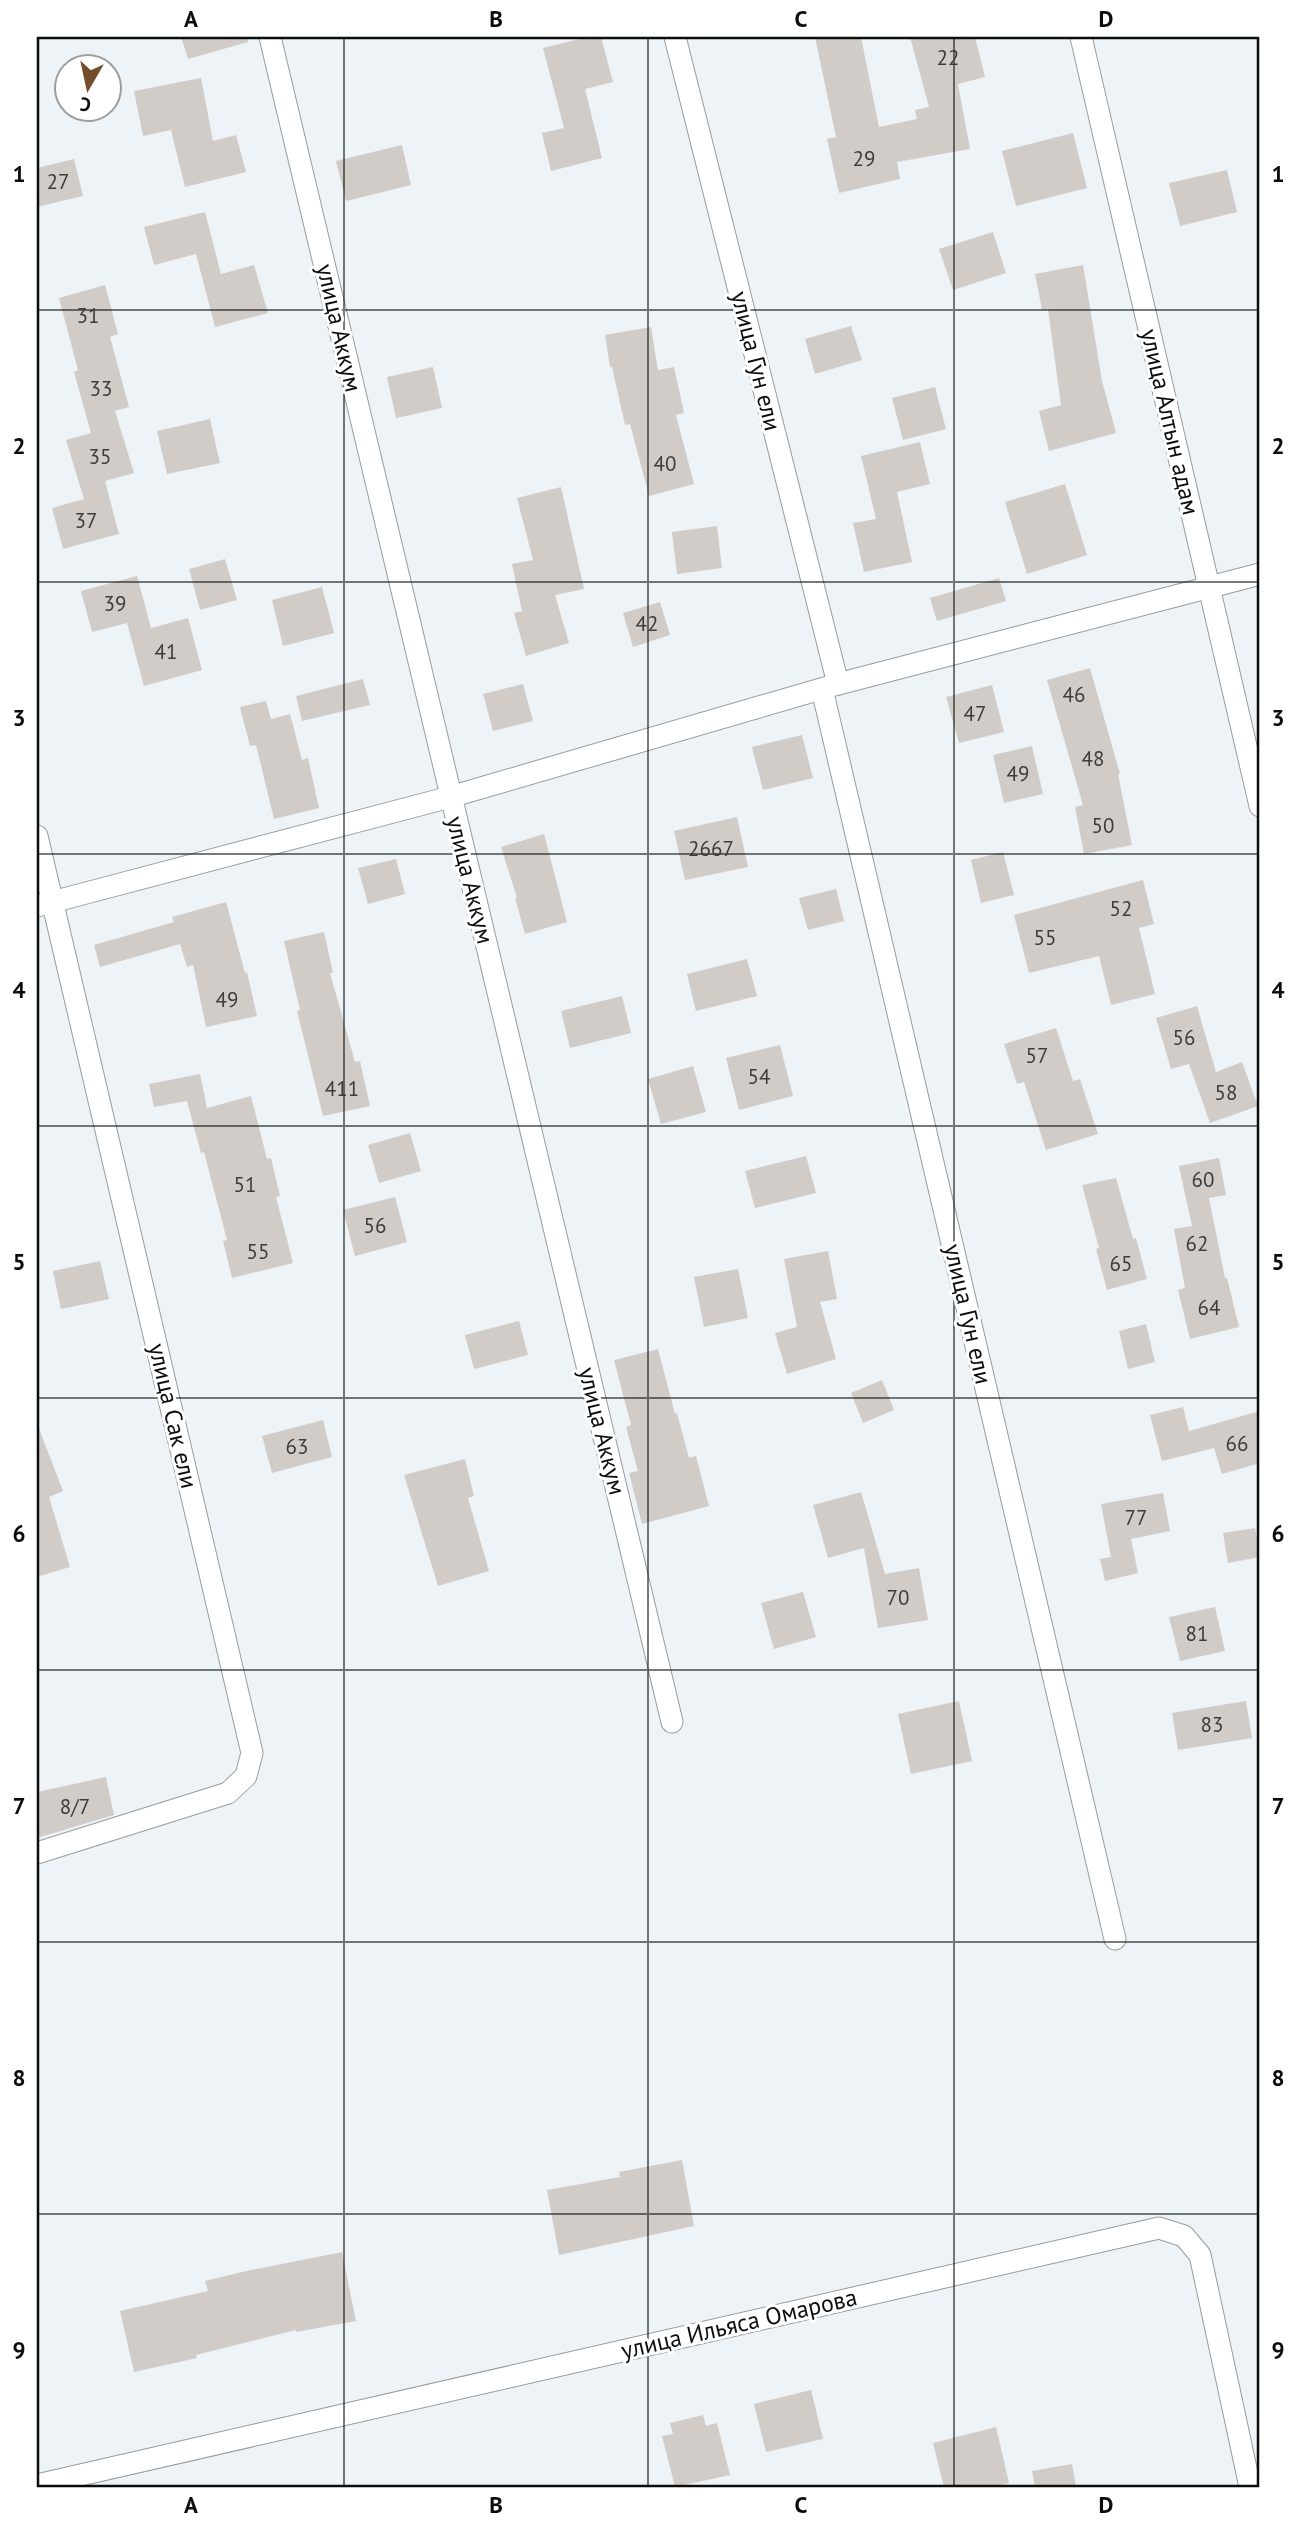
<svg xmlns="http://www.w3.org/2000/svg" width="1297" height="2524" viewBox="0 0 1297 2524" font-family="'PT Sans',sans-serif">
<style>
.building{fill:#d1ccc7}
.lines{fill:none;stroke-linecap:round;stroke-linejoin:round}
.street-casing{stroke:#979ba0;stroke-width:23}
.street{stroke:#fff;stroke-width:21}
.grid{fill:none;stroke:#0a0c0d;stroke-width:2;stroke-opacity:0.55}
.labels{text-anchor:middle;stroke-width:6;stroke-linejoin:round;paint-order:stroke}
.number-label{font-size:21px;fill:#3c3c3c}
.street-label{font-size:24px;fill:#0a0c0d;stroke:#fff}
.neatline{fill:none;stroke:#0a0c0d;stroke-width:2.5}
.grid-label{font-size:23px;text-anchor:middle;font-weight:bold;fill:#0a0c0d}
</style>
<rect width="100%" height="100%" fill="#eef3f8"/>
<g class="building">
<polygon points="181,37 247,37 248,42 188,59"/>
<polygon points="588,37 601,37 613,82 585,89 602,158 551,171 542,133 564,128 543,48"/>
<polygon points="815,37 861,37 879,127 917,119 915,110 929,107 910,37 975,37 985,77 958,84 970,149 897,162 900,179 839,193 827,139 836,137"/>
<polygon points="201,78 213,141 236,135 246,172 185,187 171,130 143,136 134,91"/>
<polygon points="1073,133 1087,188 1016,206 1002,151"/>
<polygon points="402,145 411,185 346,201 336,161"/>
<polygon points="74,159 83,196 37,207 37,168"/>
<polygon points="1227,170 1237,212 1180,226 1169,183"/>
<polygon points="205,212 221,274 254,265 268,313 215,327 196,254 154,265 144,227"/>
<polygon points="993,232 1006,273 953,290 939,249"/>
<polygon points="1083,265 1102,381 1116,433 1049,451 1039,411 1061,405 1048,309 1042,310 1035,274"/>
<polygon points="105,285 118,334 110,337 129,407 115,411 134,473 105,481 119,534 63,549 52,508 84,499 66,440 91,433 74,372 78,370 59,298"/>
<polygon points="851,326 862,360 815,374 805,339"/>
<polygon points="651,327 658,370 674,367 684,413 676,415 694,484 649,496 630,424 625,425 612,367 610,367 605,335"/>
<polygon points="433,367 442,408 396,418 387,377"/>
<polygon points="935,387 946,429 903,440 892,398"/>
<polygon points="210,419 220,463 167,474 157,431"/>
<polygon points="920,442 930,484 897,492 912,562 864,572 853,523 876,519 861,456"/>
<polygon points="1065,484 1087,555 1027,574 1005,502"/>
<polygon points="561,487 584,589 555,595 569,643 526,656 514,613 522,611 512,564 533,560 517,498"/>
<polygon points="717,526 722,568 677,574 672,532"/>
<polygon points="225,559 237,600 200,610 189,569"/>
<polygon points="137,576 151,628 188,618 202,670 144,686 127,623 92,632 81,591"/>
<polygon points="999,578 1006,601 937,621 930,598"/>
<polygon points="322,587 334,633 283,646 272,600"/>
<polygon points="660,602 670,635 633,647 623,613"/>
<polygon points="1090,668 1120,774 1118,774 1132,845 1084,854 1075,807 1083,805 1047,680"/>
<polygon points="363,679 370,705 302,721 296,696"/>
<polygon points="523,684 533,721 493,731 483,694"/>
<polygon points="992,685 1004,732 959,743 946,697"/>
<polygon points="266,701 271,719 290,714 302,760 308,758 319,808 274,819 256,745 250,746 240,707"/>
<polygon points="802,735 813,778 763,790 752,747"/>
<polygon points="1032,746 1043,794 1004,803 993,755"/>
<polygon points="737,817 748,867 685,880 674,831"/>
<polygon points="544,834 567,922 525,934 515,898 517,898 501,847"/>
<polygon points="1003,852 1014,895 981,903 971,860"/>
<polygon points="396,859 405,894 368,904 358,868"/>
<polygon points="1143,880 1154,924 1139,928 1155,994 1111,1005 1099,956 1029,973 1014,915"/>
<polygon points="836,889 844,921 808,930 799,898"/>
<polygon points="226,902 245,973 247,972 257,1016 206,1027 193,965 187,967 180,944 100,967 94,945 174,922 172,917"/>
<polygon points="324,932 333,973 330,973 355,1062 360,1061 370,1106 323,1116 297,1011 300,1010 284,941"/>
<polygon points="747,959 757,996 696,1011 687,974"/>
<polygon points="622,996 631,1033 570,1048 561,1011"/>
<polygon points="1197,1006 1216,1072 1242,1062 1258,1106 1210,1123 1189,1064 1171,1069 1156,1018"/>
<polygon points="1056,1028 1073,1081 1080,1079 1098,1134 1046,1150 1024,1082 1017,1084 1004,1044"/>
<polygon points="780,1045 793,1096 739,1110 726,1058"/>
<polygon points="693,1066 706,1112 661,1124 648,1079"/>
<polygon points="200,1074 207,1108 251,1096 267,1159 271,1158 280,1196 276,1197 293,1263 232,1278 223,1241 227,1240 204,1152 201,1153 187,1101 154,1107 149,1084"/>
<polygon points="410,1133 421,1171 379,1183 368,1145"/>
<polygon points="806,1156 816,1193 755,1208 745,1171"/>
<polygon points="1219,1158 1226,1195 1209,1198 1225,1278 1227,1278 1239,1327 1190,1339 1178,1290 1185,1288 1174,1229 1192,1226 1179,1166"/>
<polygon points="1116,1178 1133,1239 1136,1238 1147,1279 1107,1290 1096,1249 1099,1248 1082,1185"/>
<polygon points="395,1197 407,1242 355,1256 343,1210"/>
<polygon points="828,1251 837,1299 820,1302 836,1359 787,1374 775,1333 797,1327 784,1259"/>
<polygon points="100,1261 109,1299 61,1309 53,1271"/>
<polygon points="738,1269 748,1318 704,1327 694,1277"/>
<polygon points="519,1321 528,1355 474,1369 465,1335"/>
<polygon points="1146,1324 1155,1362 1128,1369 1119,1331"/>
<polygon points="658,1349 675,1414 677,1413 689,1458 696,1456 709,1506 642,1524 629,1473 638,1471 626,1427 631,1425 614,1360"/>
<polygon points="882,1380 894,1410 863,1423 851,1393"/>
<polygon points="1183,1407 1189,1431 1260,1411 1260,1463 1222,1474 1214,1448 1162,1461 1150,1415"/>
<polygon points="323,1420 332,1457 272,1473 262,1436"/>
<polygon points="38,1426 63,1491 49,1497 70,1567 37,1577"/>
<polygon points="465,1459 474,1496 468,1498 489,1571 438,1586 404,1475"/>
<polygon points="861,1492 885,1574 919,1568 928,1620 878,1628 864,1548 828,1558 813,1505"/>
<polygon points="1163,1493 1170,1531 1131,1539 1138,1573 1105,1581 1100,1559 1111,1557 1101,1504"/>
<polygon points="1255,1528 1260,1557 1228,1563 1223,1533"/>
<polygon points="803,1592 816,1637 774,1649 761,1603"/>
<polygon points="1215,1607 1225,1651 1180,1661 1169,1617"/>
<polygon points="959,1701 972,1761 911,1774 898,1714"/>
<polygon points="1246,1701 1252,1738 1178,1750 1172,1713"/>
<polygon points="106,1777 114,1815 37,1838 37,1792"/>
<polygon points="682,2160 694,2226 559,2255 547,2190 620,2177 619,2172"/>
<polygon points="342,2252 356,2321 296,2332 296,2330 196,2355 197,2358 134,2372 120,2311 208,2291 205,2281 251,2270"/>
<polygon points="811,2390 823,2439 766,2452 754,2404"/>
<polygon points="703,2415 706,2426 717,2423 730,2475 675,2487 662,2436 673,2434 670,2423"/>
<polygon points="996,2427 1009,2483 992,2487 944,2487 933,2443"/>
<polygon points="1072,2464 1076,2487 1035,2487 1032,2471"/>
</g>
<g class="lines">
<defs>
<g id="street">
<polyline points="270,37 672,1722"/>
<polyline points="675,37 838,684"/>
<polyline points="1081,37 1260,806"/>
<polyline points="822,689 1115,1939"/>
<polyline points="37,836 252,1753 246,1776 228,1793 37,1853"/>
<polyline points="37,906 450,797 838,684 1260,574"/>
<polyline points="37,2485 1159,2228 1184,2236 1200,2255 1250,2487"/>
</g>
</defs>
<use href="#street" class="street-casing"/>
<use href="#street" class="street"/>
</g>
<path class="grid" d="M344 37V2487M648 37V2487M954 37V2487M37 310H1260M37 582H1260M37 854H1260M37 1126H1260M37 1398H1260M37 1670H1260M37 1942H1260M37 2214H1260"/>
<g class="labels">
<g class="number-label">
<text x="948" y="65">22</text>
<text x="864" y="166">29</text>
<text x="58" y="189">27</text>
<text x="88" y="323">31</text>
<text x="101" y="396">33</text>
<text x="100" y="464">35</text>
<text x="665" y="471">40</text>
<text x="86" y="528">37</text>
<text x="115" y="611">39</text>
<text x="647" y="631">42</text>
<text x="166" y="659">41</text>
<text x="1074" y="702">46</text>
<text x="975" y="721">47</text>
<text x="1093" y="766">48</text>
<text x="1018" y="781">49</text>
<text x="1103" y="833">50</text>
<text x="711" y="856">2667</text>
<text x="1121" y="916">52</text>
<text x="1045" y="945">55</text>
<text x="227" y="1007">49</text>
<text x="1184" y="1045">56</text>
<text x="1037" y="1063">57</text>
<text x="759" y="1084">54</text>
<text x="342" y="1096">411</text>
<text x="1226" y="1100">58</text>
<text x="1203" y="1187">60</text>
<text x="245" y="1192">51</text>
<text x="375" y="1233">56</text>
<text x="1197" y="1251">62</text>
<text x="258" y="1259">55</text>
<text x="1121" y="1271">65</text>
<text x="1209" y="1315">64</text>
<text x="1237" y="1451">66</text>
<text x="297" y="1454">63</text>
<text x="1136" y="1525">77</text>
<text x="898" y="1605">70</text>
<text x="1197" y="1641">81</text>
<text x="1212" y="1732">83</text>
<text x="75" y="1814">8/7</text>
</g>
<g class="street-label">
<text transform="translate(339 328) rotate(77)" y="8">улица Аккум</text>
<text transform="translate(756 361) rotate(76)" y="8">улица Гун ели</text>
<text transform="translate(1170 422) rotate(77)" y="8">улица Алтын адам</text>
<text transform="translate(470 880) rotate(76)" y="8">улица Аккум</text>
<text transform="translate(968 1314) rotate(77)" y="8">улица Гун ели</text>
<text transform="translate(173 1416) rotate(77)" y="8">улица Сак ели</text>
<text transform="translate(602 1431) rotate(76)" y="8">улица Аккум</text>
<text transform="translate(739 2324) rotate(-13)" y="8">улица Ильяса Омарова</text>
</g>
</g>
<rect width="1297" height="2524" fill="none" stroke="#ffffff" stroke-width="77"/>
<g transform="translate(88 88) rotate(189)"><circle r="33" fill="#ffffff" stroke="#9d9e9e" stroke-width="2"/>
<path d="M0-5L12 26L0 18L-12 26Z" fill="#744e2a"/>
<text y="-10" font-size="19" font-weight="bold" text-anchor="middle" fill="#0a0c0d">С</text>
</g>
<rect x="38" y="38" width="1220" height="2448" class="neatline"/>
<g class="grid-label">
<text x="191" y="27">A</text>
<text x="496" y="27">B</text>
<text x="801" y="27">C</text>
<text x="1106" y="27">D</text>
<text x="19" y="182">1</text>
<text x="1278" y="182">1</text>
<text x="19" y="454">2</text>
<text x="1278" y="454">2</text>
<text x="19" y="726">3</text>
<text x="1278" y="726">3</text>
<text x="19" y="998">4</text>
<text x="1278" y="998">4</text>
<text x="19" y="1270">5</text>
<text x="1278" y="1270">5</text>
<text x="19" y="1542">6</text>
<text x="1278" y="1542">6</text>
<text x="19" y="1814">7</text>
<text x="1278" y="1814">7</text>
<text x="19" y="2086">8</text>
<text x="1278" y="2086">8</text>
<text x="19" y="2358">9</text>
<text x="1278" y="2358">9</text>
<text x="191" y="2513">A</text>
<text x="496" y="2513">B</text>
<text x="801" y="2513">C</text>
<text x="1106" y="2513">D</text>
</g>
</svg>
